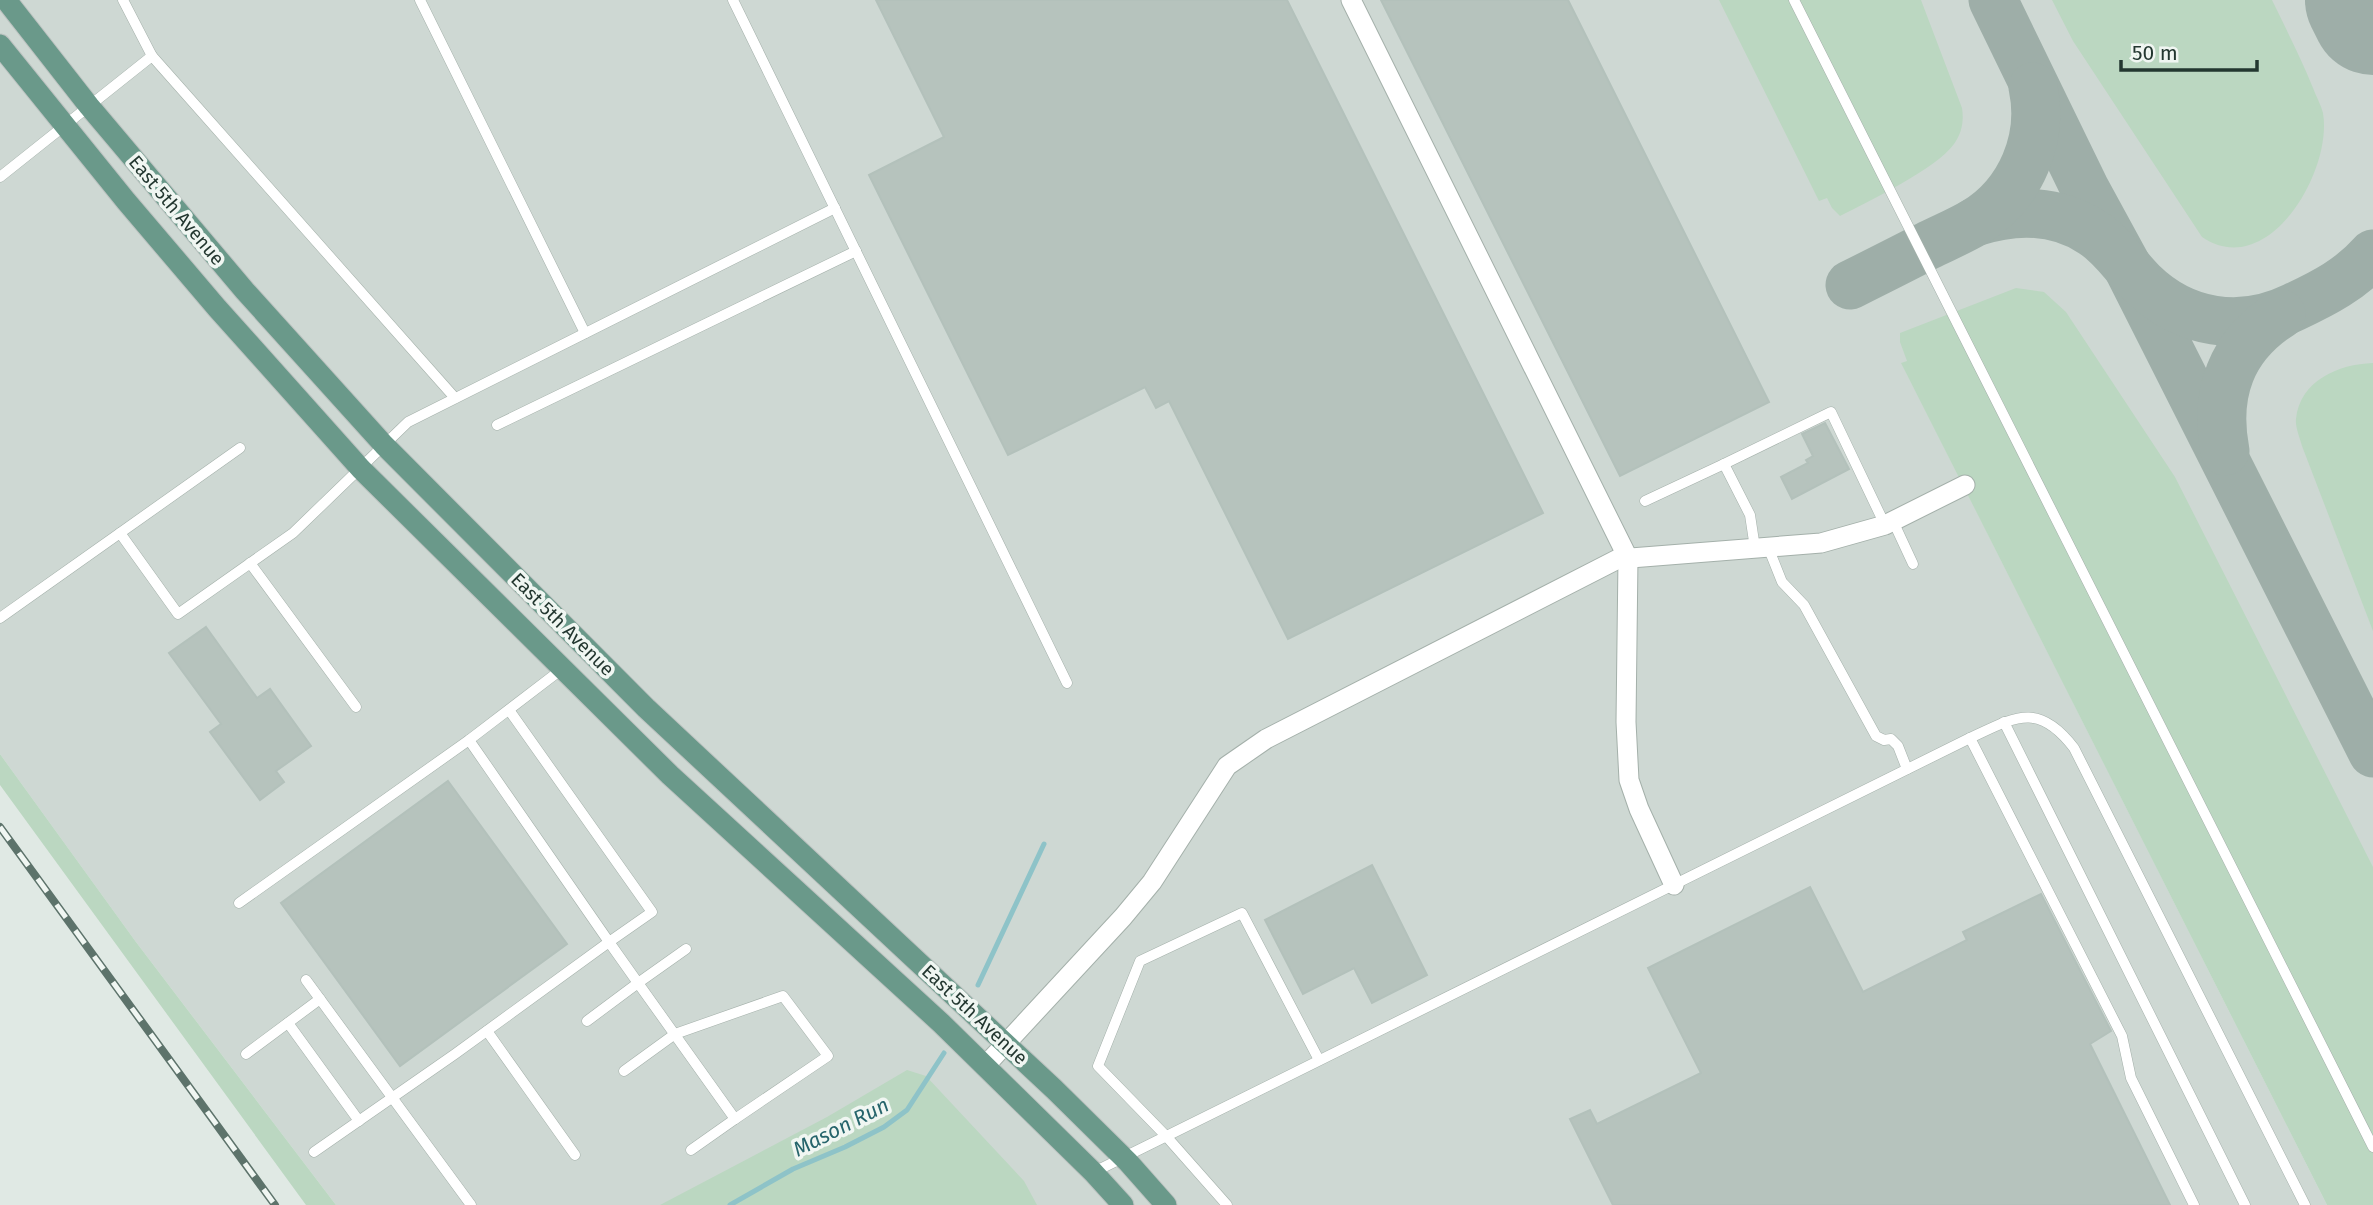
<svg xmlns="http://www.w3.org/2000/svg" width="2373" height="1205" viewBox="0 0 2373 1205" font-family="'Fira Sans',sans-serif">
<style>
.built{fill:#ced8d3}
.green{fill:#bbd7c1}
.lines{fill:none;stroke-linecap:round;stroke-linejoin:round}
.stream{stroke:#8ec3c8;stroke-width:5}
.taxiway{stroke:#9eaea8;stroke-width:49}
.runway{stroke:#9eaea8;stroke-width:122}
.building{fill:#b6c3bd;stroke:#b3c1bb;stroke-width:2}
.lane-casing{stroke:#a4b0aa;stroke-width:11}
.street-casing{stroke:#a4b0aa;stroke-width:21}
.primary-casing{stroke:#bdc3c1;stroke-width:23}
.lane{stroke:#fff;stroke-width:10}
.street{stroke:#fff;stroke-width:19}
.primary{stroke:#6a998a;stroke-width:21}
.rail-casing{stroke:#5d736b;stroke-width:8}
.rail{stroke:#f0f6f2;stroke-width:5;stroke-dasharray:16;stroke-linecap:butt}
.labels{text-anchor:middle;stroke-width:7;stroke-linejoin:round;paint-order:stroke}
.street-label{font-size:19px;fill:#233730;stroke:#f0f6f2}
.water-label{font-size:21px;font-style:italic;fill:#25646b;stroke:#f0f6f2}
</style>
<rect width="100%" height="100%" fill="#e0e9e4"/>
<polygon class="built" points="0,0 2373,0 2373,1205 1902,364 2327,1205 336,1205 136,942 0,754"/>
<g class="green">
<path d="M1719 0H1921L1962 108C1964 121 1962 133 1954 144 1936 169 1869 201 1840 216L1832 208 1827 198 1819 201Z"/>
<path d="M2052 0H2272C2286 29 2301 58 2313 88 2316 96 2321 105 2323 113 2333 171 2268 282 2202 237L2073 41Z"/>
<polygon points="2016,288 2044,292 2066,312 2175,477 2373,867 2373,1205 2327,1205 1901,363 1907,361 1900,342 1900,333"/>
<path d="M2373 363V631L2302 446C2300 438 2295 427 2296 419 2300 381 2338 364 2373 363Z"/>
<polygon points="0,754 136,942 336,1205 306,1205 0,785"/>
<polygon points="907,1070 926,1076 1024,1181 1037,1205 660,1205 827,1117"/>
</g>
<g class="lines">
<g class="stream">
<polyline points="978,985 1044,844"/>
<polyline points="730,1205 793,1169 845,1147 884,1127 907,1110 944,1053"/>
</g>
<g class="taxiway">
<polyline points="1993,0 2085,189 2127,266 2373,753"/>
<path d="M1975 222C2015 209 2057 209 2093 233 2113 246 2125 266 2142 283 2184 324 2241 333 2294 307 2324 293 2351 279 2373 254"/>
<path d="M1850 285C1876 272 1902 259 1927 246 1943 238 1960 231 1975 222 2021 194 2044 139 2033 87"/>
<path d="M2225 451C2214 393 2231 346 2281 314"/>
</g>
<polyline class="runway" points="2366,0 2373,14"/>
</g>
<g class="building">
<polygon points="876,0 1287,0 1543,513 1288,639 1169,401 1156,408 1145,387 1008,455 869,175 944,137"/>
<polygon points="1381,0 1568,0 1769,402 1620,476"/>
<polygon points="1825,423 1849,469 1792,499 1781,477 1808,463 1806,460 1813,456 1802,434"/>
<polygon points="206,627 257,698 270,689 311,746 276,771 284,782 260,800 210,732 221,724 169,653"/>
<polygon points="448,781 567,944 400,1066 281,903"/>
<polygon points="1372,865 1427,975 1372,1003 1354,968 1303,994 1265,920"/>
<polygon points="1810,887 1863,992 1967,940 1963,932 2041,894 2111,1031 2090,1044 2170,1205 1613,1205 1570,1119 1590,1110 1597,1124 1701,1073 1648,968"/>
</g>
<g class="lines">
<defs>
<g id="lane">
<polyline points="123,0 152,56"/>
<polyline points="420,0 585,333"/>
<polyline points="733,0 1067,683"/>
<polyline points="1794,0 2373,1147"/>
<polyline points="0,177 152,56 455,398"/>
<polyline points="497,425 856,251"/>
<polyline points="1724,464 1831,412 1885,525"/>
<polyline points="1645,501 1724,464 1750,515 1755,548"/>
<polyline points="1893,521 1913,564"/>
<polyline points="120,533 240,448"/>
<polyline points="1768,547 1782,582 1804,605 1876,736 1884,740 1891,739 1898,746 1907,769"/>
<polyline points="250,563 356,707"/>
<polyline points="0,618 120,533 178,614 293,533 408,422 835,208"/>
<polyline points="2004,722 2245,1205"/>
<polyline points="1970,738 2122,1036 2131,1078 2194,1205"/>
<polyline points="469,740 609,942 652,912 509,710"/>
<polyline points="239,903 469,740 562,669"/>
<polyline points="306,980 471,1205"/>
<polyline points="587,1021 638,983 735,1119 691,1150"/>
<polyline points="288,1023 359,1121"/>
<polyline points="487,1031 575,1155"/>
<polyline points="246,1054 320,999"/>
<polyline points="624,1071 675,1034 783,996 828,1056 735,1119"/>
<polyline points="314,1152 455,1054 609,942 638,983 686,949"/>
<path d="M1094 1172 1970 738C2015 717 2038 701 2074 748L2305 1205"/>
<polyline points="1227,1205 1166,1136 1098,1066 1140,961 1242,913 1319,1060"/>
</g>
<g id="street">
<polyline points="1351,0 1628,558 1626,722 1629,780 1639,809 1674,885"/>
<polyline points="985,1066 1123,917 1152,882 1227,766 1266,739 1618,559 1821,543 1885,525 1965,485"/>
</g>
<g id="primary">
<polyline points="6,0 89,106 245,291 384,445 646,708 1054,1089 1128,1162 1166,1205"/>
<polyline points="0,45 126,201 217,308 361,469 670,775 941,1023 1093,1172 1123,1205"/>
</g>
</defs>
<use href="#lane" class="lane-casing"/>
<use href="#street" class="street-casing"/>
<use href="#primary" class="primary-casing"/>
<use href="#lane" class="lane"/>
<use href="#street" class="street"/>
<use href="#primary" class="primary"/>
<defs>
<polyline id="rail" points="0,827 275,1205"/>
</defs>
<use href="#rail" class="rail-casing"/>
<use href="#rail" class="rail"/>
</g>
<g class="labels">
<g class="street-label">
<text transform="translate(177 210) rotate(50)" y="7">East 5th Avenue</text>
<text transform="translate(563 624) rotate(45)" y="7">East 5th Avenue</text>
<text transform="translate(975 1014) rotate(43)" y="7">East 5th Avenue</text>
</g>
<g class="water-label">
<text transform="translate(841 1127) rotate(-27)" y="7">Mason Run</text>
</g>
</g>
<path d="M2121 60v10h136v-10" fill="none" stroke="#233730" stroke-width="3.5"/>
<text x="2132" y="60" font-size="21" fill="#233730" stroke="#f0f6f2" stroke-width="5" paint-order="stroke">50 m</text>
</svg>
